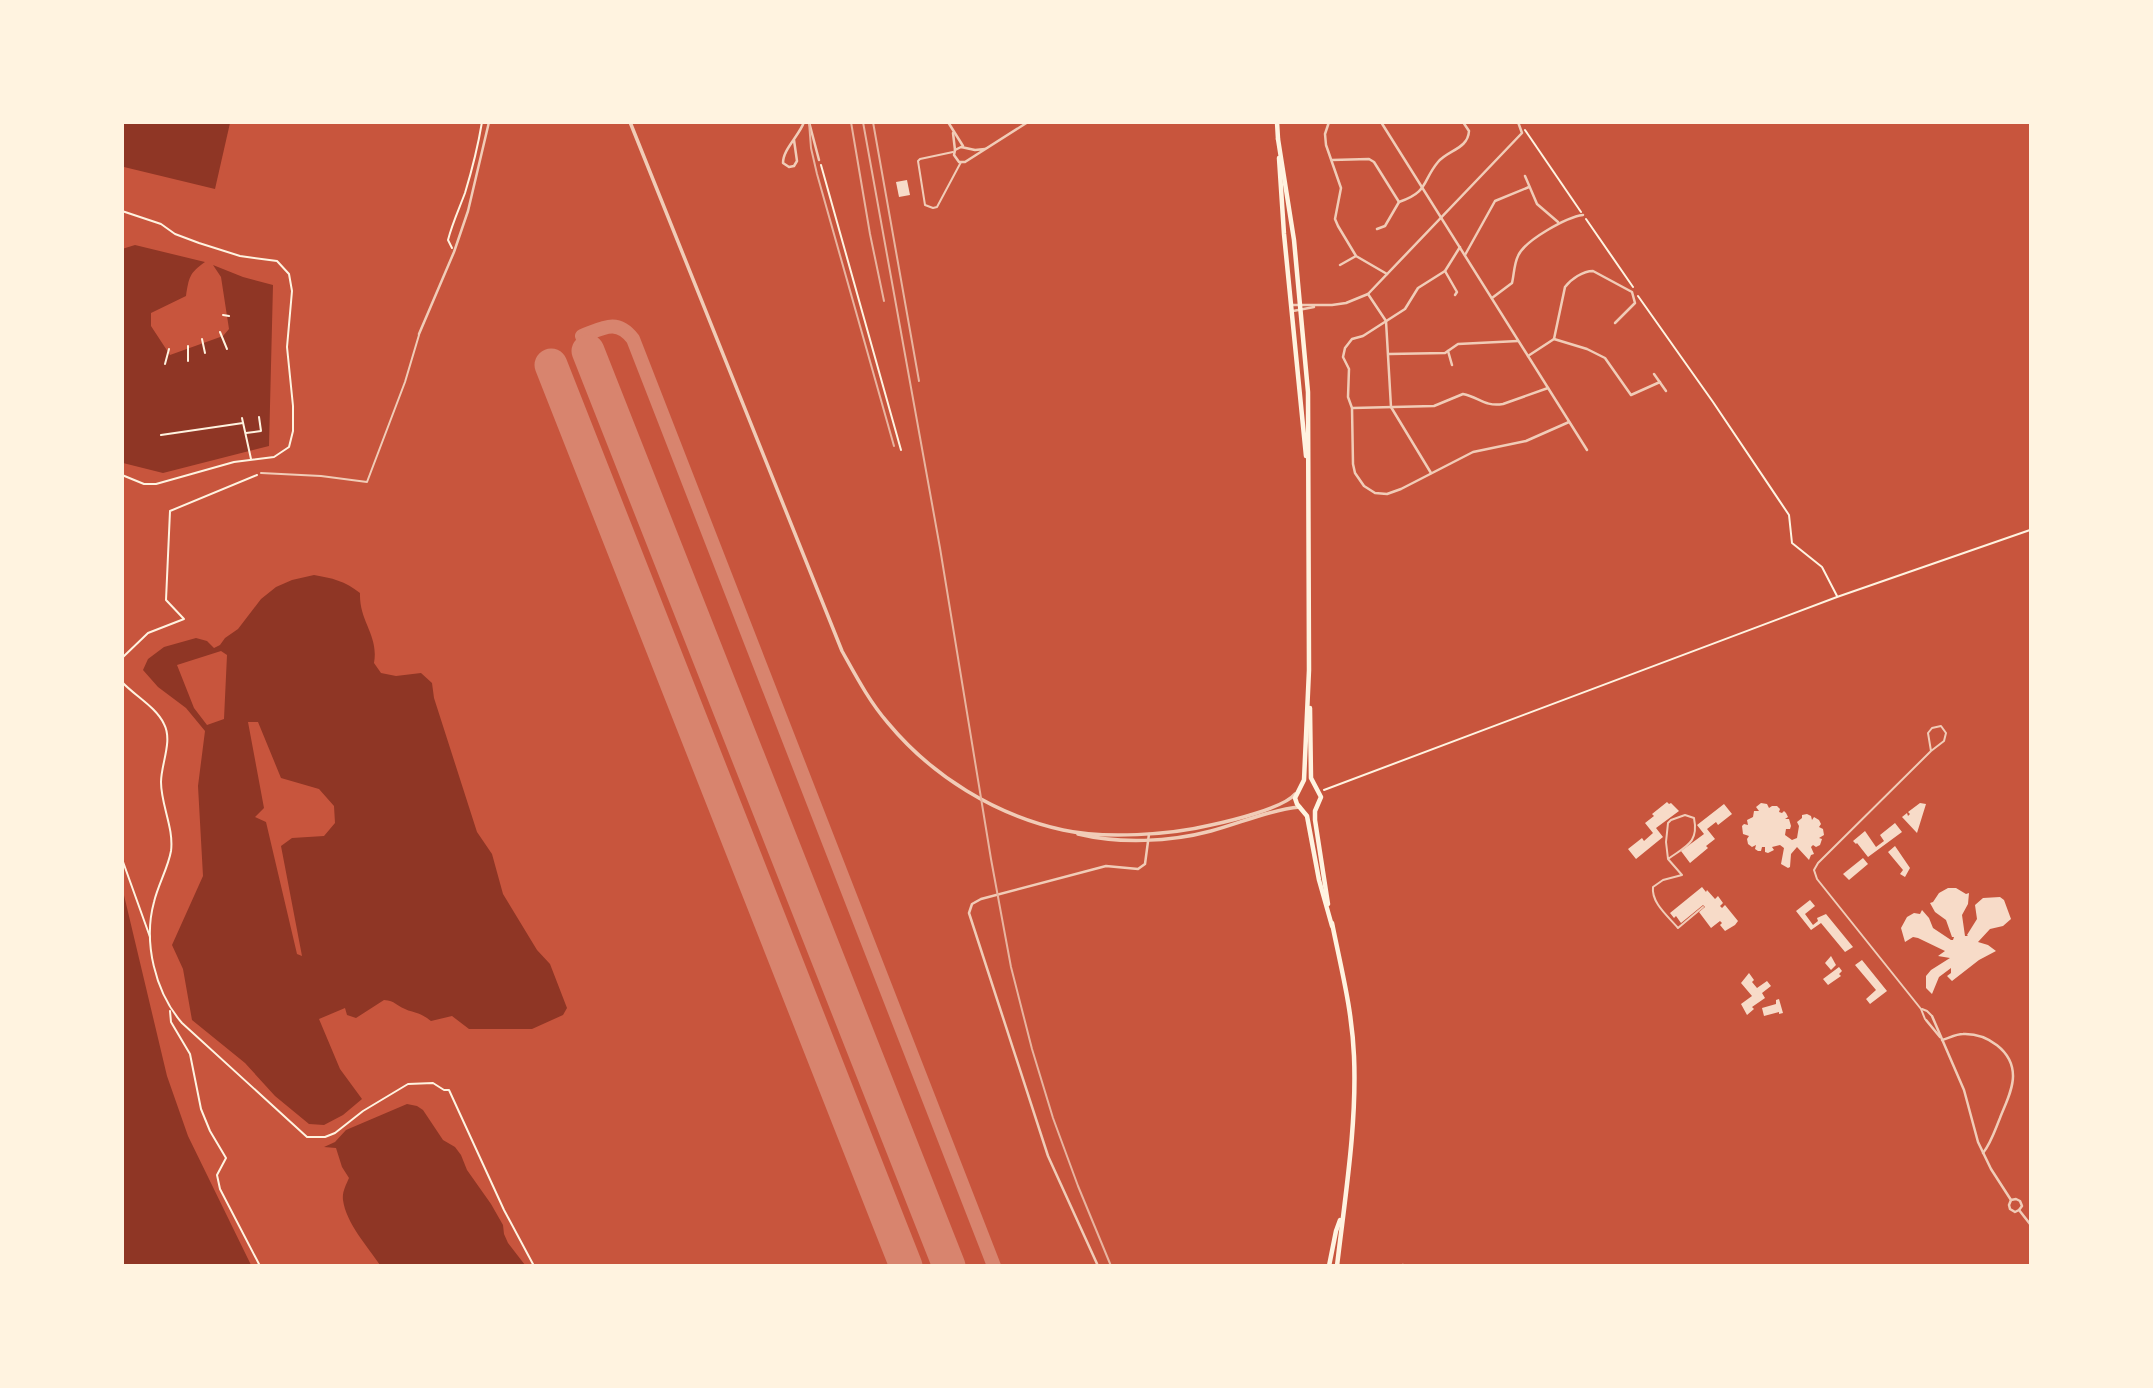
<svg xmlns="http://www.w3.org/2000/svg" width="2153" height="1388" viewBox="0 0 2153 1388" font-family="'DM Sans',sans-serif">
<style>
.water{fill:#8f3625;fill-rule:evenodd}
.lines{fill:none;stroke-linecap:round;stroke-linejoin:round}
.taxiway{stroke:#d8846e;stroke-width:14}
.runway{stroke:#d8846e;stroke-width:33}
.building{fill:#f7dbc8}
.path{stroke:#fff3e0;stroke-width:2}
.service{stroke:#f1ccb7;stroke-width:2}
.minor{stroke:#f1ccb7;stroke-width:2.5}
.tertiary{stroke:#f1ccb7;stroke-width:3.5}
.secondary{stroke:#fff3e0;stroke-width:4.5}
.rail{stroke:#e9b49f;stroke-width:2}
</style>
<rect width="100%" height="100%" fill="#c8553d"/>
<g class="water">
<polygon points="122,123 230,123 215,189 124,167"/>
<path d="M135 245 205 262C189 273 189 278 186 296L151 313V326L170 355 223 336 229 329 221 277 213 265 243 277 273 285 269 446 163 473 123 463 122 249Z"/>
<path d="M314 575C332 578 345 581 360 593 359 622 379 635 374 663L381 673 396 676 421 673 432 683 434 698 477 832 492 854 503 894 537 950 550 964 567 1008 563 1015 532 1029H469L452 1016 431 1021C418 1011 416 1014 405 1009 395 1005 396 1001 384 1000L356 1018 347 1015 345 1008 319 1019 340 1069 362 1099 343 1115 324 1125 309 1124 275 1096 245 1063 192 1020 183 969 172 945 203 876 198 786 205 731 186 708 158 687 143 670 148 659 164 647 196 638 207 641 214 648 220 645 225 638 238 629 261 599 276 587 292 580ZM221 651 227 655 224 719 207 725 194 708 177 665ZM248 722H258L281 778 319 789 334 806 335 823 324 836 292 838 281 846 302 956 297 954 266 822 255 817 264 808Z"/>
<polygon points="123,891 167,1076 188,1136 251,1265 123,1265"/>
<path d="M407 1104 417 1106 423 1110 443 1140 455 1147 461 1155 467 1170 491 1204 503 1225 504 1234 508 1243 525 1265H380C368 1247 346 1223 343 1200 342 1192 346 1185 349 1178L342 1167 336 1148 324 1147 335 1142 346 1130Z"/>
</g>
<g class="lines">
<path class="taxiway" d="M588 351 582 336C603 328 617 318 633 339L994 1266"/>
<g class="runway">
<polyline points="588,351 949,1266"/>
<polyline points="551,365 906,1266"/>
</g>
</g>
<g class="building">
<polygon points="907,180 910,195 899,197 896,182"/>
<polygon points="1667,802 1669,804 1671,803 1679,811 1656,828 1663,837 1636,859 1628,849 1642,838 1644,841 1653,833 1645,823 1654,816 1652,814"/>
<polygon points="1761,803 1767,804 1769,808 1772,806 1777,806 1780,809 1779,812 1782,813 1784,811 1786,813 1788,817 1785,819 1789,819 1791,826 1790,829 1786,829 1785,835 1792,840 1797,838 1799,826 1797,822 1802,818 1802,815 1807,814 1811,816 1812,820 1814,817 1819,820 1821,824 1819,827 1823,829 1824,835 1819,838 1822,839 1820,845 1816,847 1813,845 1811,847 1814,854 1811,855 1809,860 1797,847 1791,854 1790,867 1788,868 1781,864 1784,848 1780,845 1772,847 1774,850 1768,853 1765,852 1765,847 1762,847 1761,851 1758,851 1755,849 1756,845 1752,847 1748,844 1747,839 1749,836 1743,834 1742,826 1744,824 1748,825 1747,820 1753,817 1754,811 1759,811 1756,807"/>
<polygon points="1920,803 1926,804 1917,833 1902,817 1907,813 1908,816 1910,814 1908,812"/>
<polygon points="1724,804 1732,814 1718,825 1716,822 1707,829 1715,839 1706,846 1708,848 1690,863 1681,851 1704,834 1697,825"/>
<polygon points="1895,823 1902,832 1868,857 1857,843 1856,844 1853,841 1865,831 1876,847 1884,841 1880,835"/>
<polygon points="1895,846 1910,868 1905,877 1900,874 1903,870 1888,852"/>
<polygon points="1863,858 1868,864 1849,880 1843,874"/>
<polygon points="1702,887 1706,892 1707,890 1715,899 1718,896 1723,903 1720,906 1722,908 1725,905 1738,921 1735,925 1725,931 1720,925 1722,923 1720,921 1711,928 1699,912 1705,907 1703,905 1681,923 1676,916 1674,918 1670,913"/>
<polygon points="1948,888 1956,888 1966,894 1969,893 1968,904 1962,915 1965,936 1968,936 1967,935 1977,919 1975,905 1983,898 2000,897 2004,900 2011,919 2003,926 1990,929 1978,942 1988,945 1996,951 1979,960 1952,981 1947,976 1951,973 1951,968 1939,977 1932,994 1926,988 1926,976 1931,970 1950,958 1938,956 1945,951 1918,938 1913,937 1905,942 1901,928 1907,917 1914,913 1920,914 1922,910 1929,918 1933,928 1951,940 1953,940 1954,937 1952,937 1946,920 1935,912 1930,903 1933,902 1939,893"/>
<polygon points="1810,900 1815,906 1805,914 1813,925 1818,921 1817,918 1826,914 1853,947 1845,952 1821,923 1811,930 1796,911"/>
<polygon points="1831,956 1836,965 1831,970 1825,963"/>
<polygon points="1862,960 1887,991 1870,1004 1866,999 1876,990 1855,965"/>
<polygon points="1839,967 1842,971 1839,974 1841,976 1828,985 1823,979"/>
<polygon points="1749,973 1754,980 1752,982 1757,988 1767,981 1771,986 1762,993 1765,998 1752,1007 1754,1009 1747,1015 1741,1004 1752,996 1741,983"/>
<polygon points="1779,999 1783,1013 1779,1014 1779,1012 1764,1016 1762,1008 1776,1004 1776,1000"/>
</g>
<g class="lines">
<g class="path">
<polyline points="1525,130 1581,212"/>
<polyline points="821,165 901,450"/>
<polyline points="122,211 161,224 175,234 199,243 240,256 277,261 289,274 292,291 287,347 293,406 293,431 289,447 274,457 234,462 156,484 144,484 122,475"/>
<polyline points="1586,219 1633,287"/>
<path d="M452 248 448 240C452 224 459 209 465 193 472 170 478 146 482 122"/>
<polyline points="1638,296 1713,402 1789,515 1792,543 1822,567 1837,596"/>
<polyline points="223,315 229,316"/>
<polyline points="220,332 227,349"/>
<polyline points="202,339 205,353"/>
<polyline points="188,361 188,346"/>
<polyline points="165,364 169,349"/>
<polyline points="242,418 251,459"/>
<polyline points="246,433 261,431 259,417"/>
<polyline points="161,435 243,423"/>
<polyline points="122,658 148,633 184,619 166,600 170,511 257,475"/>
<path d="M122 682C135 696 156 707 164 724 173 741 161 764 161 782 161 805 174 828 171 851 168 868 158 885 154 902 143 942 155 992 182 1023L307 1137H325L335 1133 363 1111 408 1084 433 1083 444 1090H449L504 1210 534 1266"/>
<polyline points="1324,790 1837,597 2030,530"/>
<polyline points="122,859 150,937"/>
<polyline points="170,1011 171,1022 190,1054 201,1109 210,1131 226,1158 217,1175 220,1189 260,1266"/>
</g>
<g class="service">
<polyline points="953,152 920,159 918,161 925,205 933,208 937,207 961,162"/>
<polyline points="261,473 321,476 367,482 405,382 419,335"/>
<path d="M1668 859C1686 846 1699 843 1694 818L1685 815 1671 820 1668 823 1666 842 1668 859 1682 875 1663 880 1653 887C1651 903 1669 917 1678 928L1703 907"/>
<polyline points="1922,1009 1927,1011 1931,1015"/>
<polyline points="1925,1019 1921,1009 1817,879 1814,870 1818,863 1931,751 1944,741 1946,733 1941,726 1932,728 1928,733 1931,751"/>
</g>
<g class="minor">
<polyline points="809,122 819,160"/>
<polyline points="948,122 963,146"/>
<polyline points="1329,122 1325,134 1326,145 1341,188 1335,219 1338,226 1356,256 1387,274"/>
<polyline points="1381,122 1587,450"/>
<polyline points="953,133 955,150"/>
<path d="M794 140 797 161 794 166 789 167 783 163C783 149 799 136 804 122"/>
<polyline points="985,149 975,150 961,147 955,150 954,155 959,162 965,162 1028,122"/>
<path d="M1332 160 1369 159 1374 162 1399 202C1429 192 1422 181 1438 162 1448 150 1468 149 1469 131L1463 122"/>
<polyline points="1525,176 1537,204 1558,222"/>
<polyline points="1377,229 1385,226 1399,202"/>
<polyline points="1460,247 1445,271 1418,288 1405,309 1363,336 1352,339 1345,348 1343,357 1349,369 1348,397 1352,408 1353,464 1355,473 1364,486 1375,493 1387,494 1401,489 1473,452 1526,441 1569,422"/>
<polyline points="1465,255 1495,201 1529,187"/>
<polyline points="1340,265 1356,256"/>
<polyline points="1445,271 1457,292 1455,295"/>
<polyline points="1368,294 1386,321 1391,407 1431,473"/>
<path d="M1492 298 1512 283C1514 275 1514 264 1518 256 1525 240 1567 217 1583 215"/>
<polyline points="1292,305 1332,305 1346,303 1368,294 1522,133 1518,122"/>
<polyline points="1293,311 1314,307"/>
<polyline points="419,334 454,252 468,211 489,122"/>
<path d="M1554 339 1565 287C1571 279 1583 271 1593 271L1632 292 1635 303 1615 323"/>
<polyline points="1448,351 1452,365"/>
<polyline points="1389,354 1445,353 1458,344 1518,341"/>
<polyline points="1528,356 1554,339 1587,349 1605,358 1631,395 1660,382"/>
<polyline points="1654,374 1666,391"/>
<path d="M1353 408 1434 406 1463 394C1479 397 1484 407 1503 404L1548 388"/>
<polyline points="1932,1016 1964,1090 1978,1142 1991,1169 2011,1200 2009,1205 2010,1209 2015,1212 2019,1210 2030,1224"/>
<polyline points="1926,1020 1940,1037"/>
<path d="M1942 1040C1949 1038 1956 1034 1963 1034 1987 1033 2013 1051 2013 1076 2013 1090 2005 1105 2000 1118 1995 1130 1991 1143 1983 1153"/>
<polyline points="2011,1200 2016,1199 2020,1201 2022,1206 2019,1210"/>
<polyline points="1098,1266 1048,1156 969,913 972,904 981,899 1106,866 1138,869 1145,864 1149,834"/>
<polyline points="1400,1266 1403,1265"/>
</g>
<g class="tertiary">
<path d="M630 122 842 651C856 676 869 701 888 723 932 776 995 815 1063 830 1104 839 1170 835 1211 825 1230 821 1284 808 1295 794"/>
<path d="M1078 834C1119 844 1170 842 1211 831 1241 823 1269 810 1300 807"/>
</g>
<g class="secondary">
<polyline points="1277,122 1278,139"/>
<polyline points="1278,139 1294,240 1308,392 1309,670 1304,780 1295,798 1297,804 1307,816 1319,880 1332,926"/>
<polyline points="1279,158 1284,234 1306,456"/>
<polyline points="1310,708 1311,778 1321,797 1315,811 1315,820 1328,904"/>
<path d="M1332 923C1341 968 1352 1009 1354 1056 1357 1125 1345 1197 1337 1266"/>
<polyline points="1329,1266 1336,1231 1340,1220"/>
</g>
<g class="rail">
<polyline points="809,122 811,148 817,174 894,446"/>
<polyline points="851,122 870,234 884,301"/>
<polyline points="863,122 940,548 991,859 1011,967 1032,1049 1053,1118 1078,1186 1111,1266"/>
<polyline points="873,122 919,381"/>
</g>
</g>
<rect width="2153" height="1388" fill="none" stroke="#fff3e0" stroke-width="248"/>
</svg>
